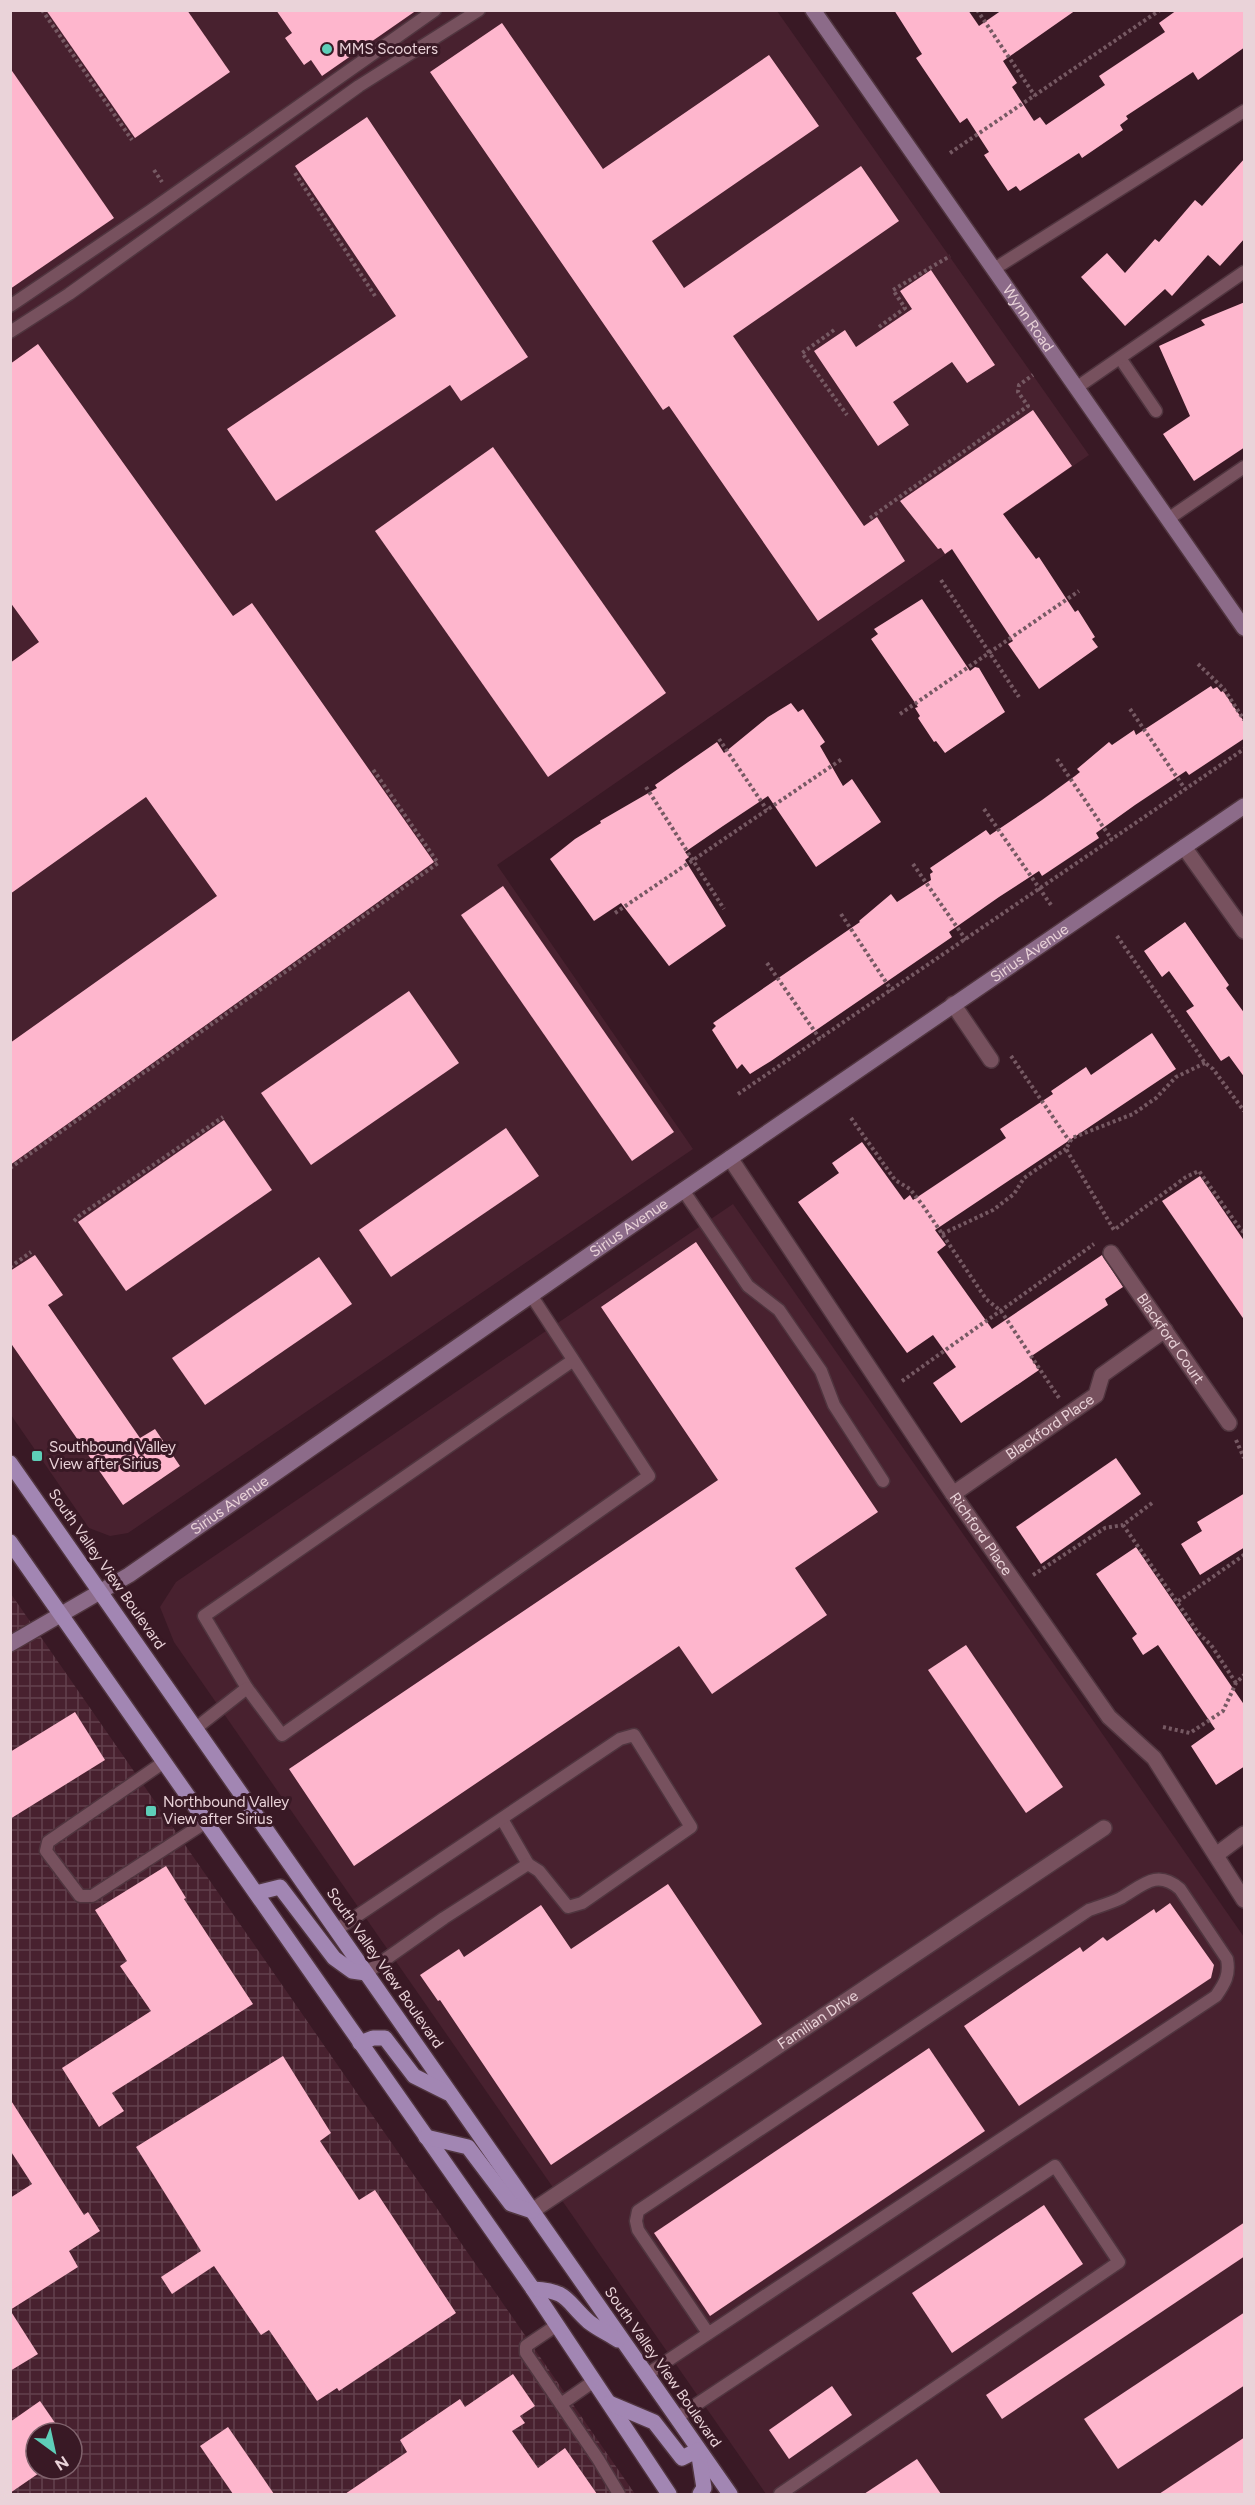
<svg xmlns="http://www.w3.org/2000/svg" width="1255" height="2505" viewBox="0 0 1255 2505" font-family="Figtree,sans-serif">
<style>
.built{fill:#48212f}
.industrial{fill:url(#industrial-grid);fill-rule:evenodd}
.building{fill:#feb6cd}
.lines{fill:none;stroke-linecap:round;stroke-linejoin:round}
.lane-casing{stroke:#50353f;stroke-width:15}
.street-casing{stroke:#50353f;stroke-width:18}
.secondary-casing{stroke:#50353f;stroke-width:18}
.primary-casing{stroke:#50353f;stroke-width:18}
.path{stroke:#765963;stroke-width:4;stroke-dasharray:3 3;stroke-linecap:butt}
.lane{stroke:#77515e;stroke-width:12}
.street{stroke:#77515e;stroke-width:15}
.secondary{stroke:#8c6b89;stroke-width:15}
.primary{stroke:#a286b3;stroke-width:15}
.poi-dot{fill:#5eceb8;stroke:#391925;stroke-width:2}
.labels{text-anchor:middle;stroke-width:6;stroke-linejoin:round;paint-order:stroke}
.poi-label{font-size:15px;fill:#ead3d9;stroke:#391925;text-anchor:start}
.street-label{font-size:15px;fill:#ead3d9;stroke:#391925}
</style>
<defs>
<pattern id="industrial-grid" width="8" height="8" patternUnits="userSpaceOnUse" patternTransform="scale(1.5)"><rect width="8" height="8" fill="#48212f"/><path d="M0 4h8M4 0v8" fill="none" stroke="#63404d"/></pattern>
</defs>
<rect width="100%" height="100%" fill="#391925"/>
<g class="built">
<polygon points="10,11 777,11 1089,455 497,865 693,1149 128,1533 110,1536 89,1528 11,1415"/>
<polygon points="733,1204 1244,1937 1244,2494 766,2494 174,1642 160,1607 176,1582"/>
</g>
<path class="industrial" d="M11 1594 635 2494H11ZM36 2433H72V2469H36Z"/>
<g class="building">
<polygon points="46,10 187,10 230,72 135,138"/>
<polygon points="276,10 417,10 322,76 311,60 304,65 285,38 292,33"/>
<polygon points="894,10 968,10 979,26 1002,10 1076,10 1003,61 1017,83 1012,87 1034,121 1040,117 1046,125 1105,85 1099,76 1165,32 1159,23 1177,10 1245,10 1245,47 1198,80 1193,72 1126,116 1128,119 1120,125 1123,130 1082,158 1079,153 1020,191 1016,186 1008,191 984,155 989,152 967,118 960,123 916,58 922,54"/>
<polygon points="502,23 603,169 769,55 819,126 652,241 684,288 861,166 899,221 733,336 864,526 877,517 905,561 818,621 669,406 663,410 430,72"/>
<polygon points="10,68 114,218 10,289"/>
<polygon points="367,117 528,357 461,401 450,385 276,501 227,429 396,316 295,166"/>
<polygon points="1245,158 1245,238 1220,266 1208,255 1172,296 1165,289 1125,326 1081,277 1107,253 1125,273 1155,239 1159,242 1195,200 1202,206"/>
<polygon points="931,270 995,365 967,383 952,362 893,402 909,425 878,446 814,351 845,330 856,347 912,309 900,291"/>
<polygon points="1245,302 1245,447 1194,481 1163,434 1190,416 1159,346 1205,325 1201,320"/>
<polygon points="38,344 233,616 252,603 434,862 10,1165 10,1043 217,896 146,797 10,894 10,663 39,642 10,602 10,364"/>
<polygon points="1033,410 1072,466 1003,514 1036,559 1039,557 1075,612 1078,610 1095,637 1092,639 1098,647 1039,689 1008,644 1013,641 952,549 945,554 941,548 938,549 900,501"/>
<polygon points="493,447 666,693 548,777 375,531"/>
<polygon points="922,599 970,671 975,667 979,668 1005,712 945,753 936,741 934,742 918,718 920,716 915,708 918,707 871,639 878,634 874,629"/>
<polygon points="1211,686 1213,689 1217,687 1221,692 1223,691 1245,723 1245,738 1189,775 1186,771 1135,805 1096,833 1099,838 1042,876 1039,871 999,897 949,932 952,937 771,1061 750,1074 742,1064 737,1069 712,1030 716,1026 713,1023 860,922 859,921 891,894 897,902 931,880 930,874 933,872 930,868 986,830 990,835 1042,800 1075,776 1080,772 1077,769 1109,742 1112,745 1134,730 1136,735"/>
<polygon points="791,703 798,712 803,709 825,742 820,746 843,786 852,779 881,822 816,867 768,796 723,826 685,852 689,857 685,860 726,926 669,966 621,903 594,921 550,859 575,839 601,823 600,821 657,788 655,785 717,742 724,753 768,717"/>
<polygon points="503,886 674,1132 632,1161 461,915"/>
<polygon points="1185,922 1229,985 1226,988 1245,1014 1245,1078 1229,1056 1221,1061 1186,1011 1194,1006 1169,971 1162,977 1144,951"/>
<polygon points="409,991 459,1063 311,1165 261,1093"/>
<polygon points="1152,1033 1176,1069 935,1230 946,1245 937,1252 992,1329 1102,1255 1123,1287 1105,1299 1108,1305 1030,1357 1039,1370 961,1423 933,1383 956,1367 933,1335 907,1353 798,1202 839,1173 832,1163 862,1142 904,1200 910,1195 913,1200 1006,1138 1000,1129 1053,1094 1051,1091 1086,1067 1091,1075"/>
<polygon points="224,1120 272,1190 126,1291 78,1222"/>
<polygon points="506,1128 539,1176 391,1277 359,1230"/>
<polygon points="1200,1176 1245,1242 1245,1321 1162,1201"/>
<polygon points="696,1242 878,1512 795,1568 827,1615 712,1694 679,1646 354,1866 289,1769 718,1480 601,1307"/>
<polygon points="35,1255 63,1295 48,1305 140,1438 155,1429 180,1466 123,1505 10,1342 10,1271"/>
<polygon points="319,1257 352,1304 205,1405 172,1358"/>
<polygon points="1116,1458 1141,1494 1041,1564 1016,1527"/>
<polygon points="1245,1493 1245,1547 1200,1575 1181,1544 1202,1531 1197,1522"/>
<polygon points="1136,1547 1245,1706 1245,1766 1216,1785 1191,1746 1215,1729 1158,1645 1143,1655 1132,1638 1137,1634 1096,1574"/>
<polygon points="966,1645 1063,1787 1026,1813 928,1670"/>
<polygon points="75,1712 105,1760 10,1819 10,1752"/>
<polygon points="166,1866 186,1898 184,1899 253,2004 112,2093 124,2111 99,2127 62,2068 151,2011 120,1966 127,1961 95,1910"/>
<polygon points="668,1884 762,2024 551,2165 440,2000 438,2001 420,1975 459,1949 464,1957 541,1905 571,1949"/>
<polygon points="1170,1903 1214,1965 1211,1978 1019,2106 964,2026 1080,1947 1083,1952 1103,1937 1107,1941 1154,1909 1156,1913"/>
<polygon points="929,2048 985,2131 710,2316 654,2233"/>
<polygon points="283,2056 331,2133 320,2141 359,2200 375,2190 456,2313 339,2391 337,2388 317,2401 269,2330 261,2335 214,2266 172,2294 161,2277 201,2251 136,2147"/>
<polygon points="10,2099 84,2215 88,2212 100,2231 69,2251 78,2267 10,2310 10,2198 32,2184 10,2150"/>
<polygon points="1044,2205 1083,2264 952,2353 912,2293"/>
<polygon points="1245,2222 1245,2256 1002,2419 986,2395"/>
<polygon points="10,2310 38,2354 10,2371"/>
<polygon points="1245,2312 1245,2385 1118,2469 1084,2419"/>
<polygon points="513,2374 535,2406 520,2416 525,2423 512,2431 538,2468 565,2448 597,2494 345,2494 407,2452 400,2440 460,2399 465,2407"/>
<polygon points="832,2386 852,2415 789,2459 769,2430"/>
<polygon points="40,2401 62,2433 36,2433 36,2469 45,2469 10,2493 10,2422"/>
<polygon points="228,2427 274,2494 233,2494 200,2446"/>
<polygon points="1245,2437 1245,2494 1159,2494"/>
<polygon points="917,2459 941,2494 864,2494"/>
</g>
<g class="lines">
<defs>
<g id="lane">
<polyline points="994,269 1244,111"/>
<polyline points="10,306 150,211 435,10"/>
<polyline points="10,332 69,294 359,86 479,10"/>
<polyline points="1120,358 1156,411"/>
<polyline points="1076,388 1244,272"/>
<polyline points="1168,519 1244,467"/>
<polyline points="683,1190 748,1286 779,1310 821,1371 834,1405 883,1481"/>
<polyline points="531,1295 649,1476 282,1735 247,1688 204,1616 572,1361"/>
<polyline points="196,1728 247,1688"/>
<polyline points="164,1762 48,1842 46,1851 80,1896 92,1896 206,1822"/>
<polyline points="502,1819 528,1864"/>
<polyline points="336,1930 620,1739 634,1735 691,1827 582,1903 568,1907 539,1871 528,1864 444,1918 366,1973"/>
<polyline points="557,2325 526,2346 526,2353 598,2459 619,2494"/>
<path d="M646 2375 1216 1996C1225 1983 1230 1975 1227 1959L1180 1889C1157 1869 1143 1885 1121 1898 1111 1903 1100 1906 1089 1910L638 2211 636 2221 638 2230 708 2333"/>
<polyline points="561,2404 594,2381"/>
<polyline points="676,2418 1055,2166 1119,2262 780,2494"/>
</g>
<g id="street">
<polyline points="1184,847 1244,931"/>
<polyline points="953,1004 991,1060"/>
<path id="s1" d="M730 1158 953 1494 1109 1717 1154 1758 1244 1900"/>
<path id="s2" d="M1111 1253 1229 1423"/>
<path id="s3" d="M953 1494 1096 1395 1102 1375 1165 1330"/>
<polyline points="1216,1855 1244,1834"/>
<path id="s4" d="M532 2211 1104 1828"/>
</g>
<g id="secondary">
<path id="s5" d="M813 10 1244 628"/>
<path id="s6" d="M10 1644 129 1575 628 1228 1244 806"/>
</g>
<g id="primary">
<polyline points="10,1463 730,2494"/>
<polyline points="10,1542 533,2289 669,2494"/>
<polyline points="256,1893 280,1887 334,1958 352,1971 366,1973"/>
<polyline points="360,2043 373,2038 385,2038 414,2076 448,2093"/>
<polyline points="426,2137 468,2147 511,2204 532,2211"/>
<path d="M533 2289C570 2291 565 2301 589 2322 598 2329 609 2334 618 2340"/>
<polyline points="609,2403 654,2422 682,2458 698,2450 704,2488 700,2494"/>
</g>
</defs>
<use href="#lane" class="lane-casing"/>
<use href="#street" class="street-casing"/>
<use href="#secondary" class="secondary-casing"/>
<use href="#primary" class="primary-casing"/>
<g class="path">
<polyline points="42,10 132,140"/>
<polyline points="977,10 1035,96"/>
<polyline points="950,153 1160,10"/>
<polyline points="154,170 162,182"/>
<polyline points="295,173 375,296"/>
<polyline points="879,327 905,308 893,290 950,256"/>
<polyline points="834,330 802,353 847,415"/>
<polyline points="870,518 1028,406 1018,392 1019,385 1033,375"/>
<polyline points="941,580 1019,697"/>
<polyline points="1198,664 1224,689 1244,720"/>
<polyline points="1130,709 1185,789"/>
<polyline points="900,714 1079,591"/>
<polyline points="719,739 767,810"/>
<polyline points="1057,759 1112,840"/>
<polyline points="646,787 724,909"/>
<polyline points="984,809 1051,905"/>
<polyline points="913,864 966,940"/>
<polyline points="615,913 842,759"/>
<polyline points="841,914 892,991"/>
<polyline points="1117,936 1205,1063 1213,1069 1244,1111"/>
<polyline points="767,963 820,1039"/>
<polyline points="1011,1056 1070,1142"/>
<polyline points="1205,1063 1176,1077 1156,1098 1133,1114 1072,1138 1066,1149 1114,1230 1186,1177 1199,1171 1241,1230 1244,1232"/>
<polyline points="738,1094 1244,749"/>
<polyline points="851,1118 895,1180 910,1189 924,1207 986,1299 1001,1311 1059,1398"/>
<polyline points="10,1168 438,863 372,768"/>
<polyline points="74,1221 79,1216 223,1117"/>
<polyline points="942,1234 993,1210 1014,1194 1024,1178 1066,1149"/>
<polyline points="10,1267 31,1252"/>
<polyline points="902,1381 1094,1244"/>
<polyline points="1236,1440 1244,1458"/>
<polyline points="1152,1503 1123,1525 1177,1602"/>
<polyline points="1033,1575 1105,1528 1123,1525"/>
<polyline points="1236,1683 1211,1645 1199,1634 1177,1602 1244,1555"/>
<polyline points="1163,1727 1190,1733 1223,1711 1236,1683 1244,1675"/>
</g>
<use href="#lane" class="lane"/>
<use href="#street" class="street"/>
<use href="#secondary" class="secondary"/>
<use href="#primary" class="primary"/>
</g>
<g class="poi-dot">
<circle cx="327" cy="49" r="6"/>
<rect x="31" y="1450" width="12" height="12" rx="3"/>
<rect x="145" y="1805" width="12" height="12" rx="3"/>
</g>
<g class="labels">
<g class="poi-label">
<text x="339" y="54">MMS Scooters</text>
<text x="49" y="1452">Southbound Valley<tspan x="49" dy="17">View after Sirius</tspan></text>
<text x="163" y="1807">Northbound Valley<tspan x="163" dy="17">View after Sirius</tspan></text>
</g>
<g class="street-label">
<text dy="5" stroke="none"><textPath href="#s5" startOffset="376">Wynn Road</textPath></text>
<text dy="5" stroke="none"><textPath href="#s6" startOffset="1232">Sirius Avenue</textPath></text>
<text dy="5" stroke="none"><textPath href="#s6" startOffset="746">Sirius Avenue</textPath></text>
<text dy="5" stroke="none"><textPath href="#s2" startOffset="104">Blackford Court</textPath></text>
<text dy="5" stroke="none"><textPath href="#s3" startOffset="118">Blackford Place</textPath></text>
<text dy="5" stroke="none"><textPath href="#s6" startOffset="260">Sirius Avenue</textPath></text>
<text dy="5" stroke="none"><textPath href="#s1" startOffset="452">Richford Place</textPath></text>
<text transform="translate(107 1569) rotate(55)" y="5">South Valley View Boulevard</text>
<text transform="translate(385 1968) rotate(55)" y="5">South Valley View Boulevard</text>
<text dy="5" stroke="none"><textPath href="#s4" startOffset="344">Familian Drive</textPath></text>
<text transform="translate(663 2367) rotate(55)" y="5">South Valley View Boulevard</text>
</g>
</g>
<rect width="1255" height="2505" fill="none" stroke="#ead3d9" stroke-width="24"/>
<g transform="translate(54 2451) rotate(147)"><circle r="28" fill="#391925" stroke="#80636d" stroke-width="1.5"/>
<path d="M0-4.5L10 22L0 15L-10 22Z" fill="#5eceb8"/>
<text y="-9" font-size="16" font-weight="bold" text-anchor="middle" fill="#ead3d9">N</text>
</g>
</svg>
